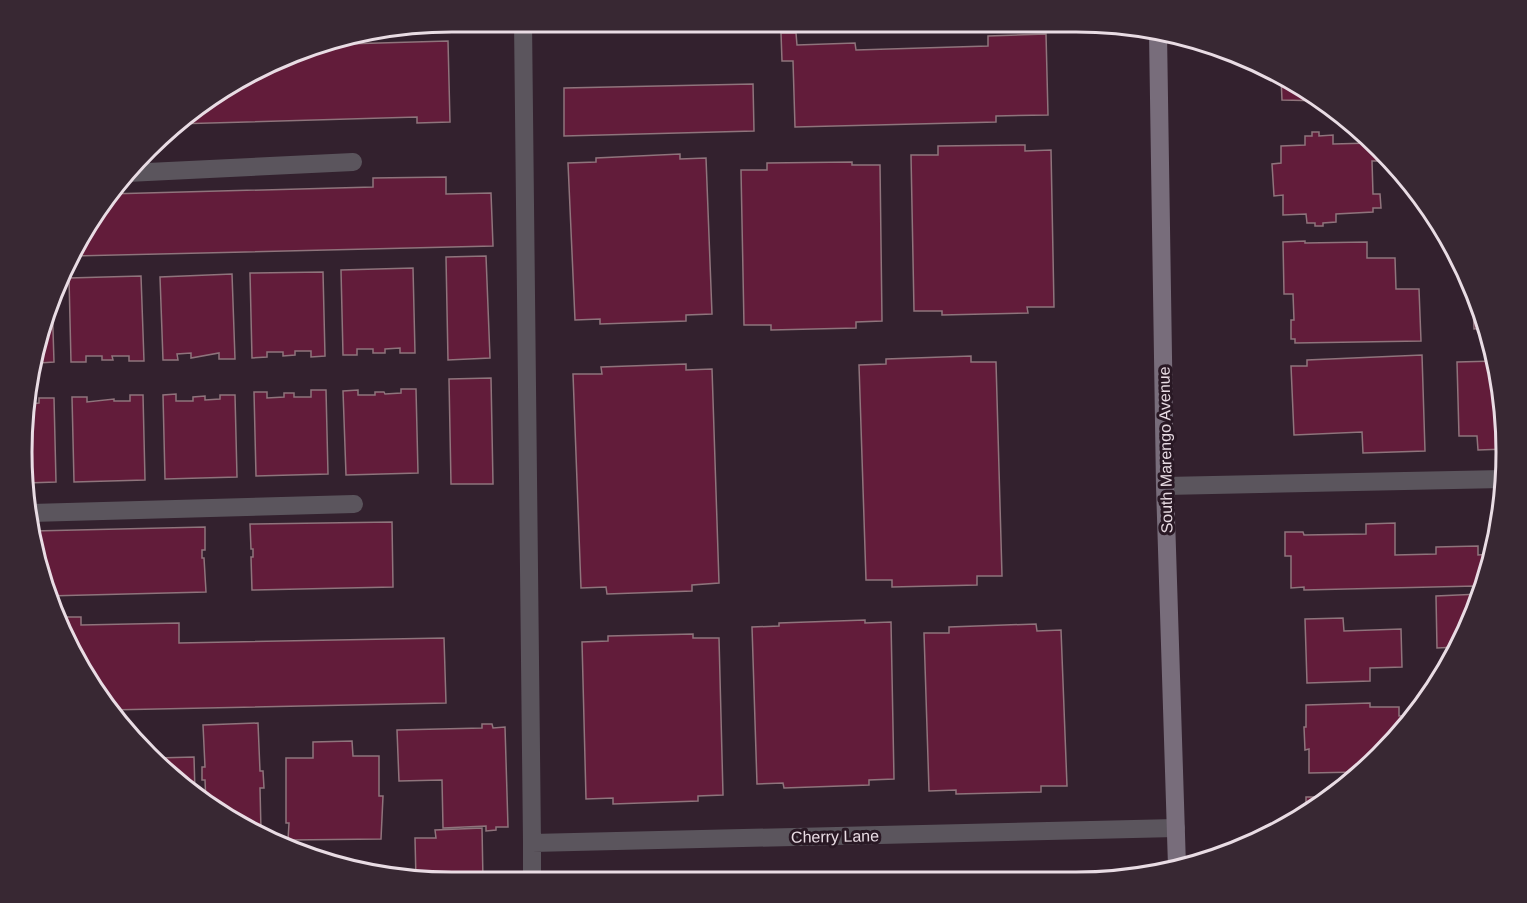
<svg xmlns="http://www.w3.org/2000/svg" width="1527" height="903" viewBox="0 0 1527 903" font-family="Arial,sans-serif">
  <style>
    .building { fill: #621c3a; stroke: #8f747c; stroke-width: 1.5 }
    .lines { fill: none; stroke-linecap: round; stroke-linejoin: round }
    .lane { stroke: #5b555d; stroke-width: 18 }
    .secondary { stroke: #786d7b; stroke-width: 18 }
    .labels { text-anchor: middle; stroke-width: 6; stroke-linejoin: round; paint-order: stroke }
    .street-label { font-size: 16px; fill: #e9dce4; stroke: #291824 }
    .rim { fill: none; stroke: #e9dce4; stroke-width: 3 }
  </style>
  <rect width="100%" height="100%" fill="#33212e"/>
  <path class="building" d="M 781,33 L 796,33 L 797,45 L 855,43 L 856,50 L 988,46 L 988,36 L 1046,34 L 1048,115 L 996,116 L 996,122 L 795,127 L 793,61 L 782,61 Z
    M 448,41 L 450,122 L 417,123 L 417,117 L 175,124 L 190,110 L 310,45 Z
    M 1281,77 L 1315,94 L 1324,101 L 1282,100 Z
    M 753,84 L 754,131 L 564,136 L 564,88 Z
    M 1312,132 L 1319,132 L 1319,136 L 1333,135 L 1333,144 L 1371,143 L 1371,148 L 1379,148 L 1379,161 L 1372,161 L 1373,194 L 1380,194 L 1381,208 L 1373,208 L 1373,212 L 1336,214 L 1336,222 L 1323,223 L 1323,226 L 1315,226 L 1315,223 L 1307,223 L 1306,214 L 1283,215 L 1283,195 L 1274,196 L 1272,164 L 1281,163 L 1281,146 L 1305,145 L 1305,136 L 1312,136 Z
    M 1025,145 L 1025,151 L 1051,150 L 1054,307 L 1027,307 L 1028,313 L 942,315 L 942,311 L 914,311 L 911,155 L 938,155 L 938,146 Z
    M 680,154 L 680,159 L 706,158 L 712,314 L 686,315 L 686,321 L 600,324 L 600,319 L 575,320 L 568,163 L 596,162 L 596,158 Z
    M 852,162 L 852,165 L 880,165 L 882,321 L 856,322 L 856,328 L 771,330 L 771,325 L 744,325 L 741,170 L 767,170 L 767,163 Z
    M 446,177 L 446,194 L 491,193 L 493,246 L 74,256 L 108,194 L 373,187 L 373,178 Z
    M 1305,241 L 1305,243 L 1367,242 L 1367,258 L 1395,258 L 1396,289 L 1419,289 L 1421,341 L 1295,343 L 1295,339 L 1291,339 L 1291,320 L 1294,320 L 1293,294 L 1284,294 L 1283,242 Z
    M 486,256 L 490,358 L 448,360 L 446,257 Z
    M 413,268 L 415,353 L 400,353 L 400,348 L 385,349 L 385,353 L 373,353 L 373,349 L 357,349 L 357,355 L 343,355 L 341,270 Z
    M 323,272 L 325,356 L 311,357 L 311,351 L 295,351 L 295,355 L 283,356 L 283,352 L 267,352 L 267,357 L 252,358 L 250,273 Z
    M 232,274 L 235,359 L 219,359 L 219,353 L 191,358 L 191,353 L 177,354 L 178,360 L 163,360 L 160,277 Z
    M 141,276 L 144,361 L 129,361 L 129,356 L 112,356 L 113,360 L 102,360 L 102,356 L 86,356 L 86,362 L 71,362 L 69,278 Z
    M 1472,284 L 1473,287 L 1486,328 L 1474,329 Z
    M 52,298 L 54,362 L 39,363 L 39,359 L 36,359 L 44,313 Z
    M 1422,355 L 1425,451 L 1363,453 L 1362,432 L 1294,435 L 1291,366 L 1307,366 L 1307,360 Z
    M 971,356 L 971,362 L 996,362 L 1002,576 L 977,576 L 977,585 L 892,587 L 892,580 L 866,580 L 859,365 L 886,364 L 886,359 Z
    M 1496,361 L 1506,449 L 1478,450 L 1477,436 L 1459,436 L 1457,362 Z
    M 686,364 L 686,370 L 712,369 L 719,583 L 692,585 L 692,591 L 607,594 L 606,587 L 581,588 L 573,374 L 602,374 L 601,367 Z
    M 491,378 L 493,484 L 451,484 L 449,379 Z
    M 401,389 L 416,389 L 418,473 L 346,475 L 343,391 L 358,390 L 358,395 L 375,395 L 375,392 L 384,392 L 385,394 L 401,393 Z
    M 311,390 L 326,390 L 328,474 L 256,476 L 254,392 L 267,392 L 267,398 L 284,397 L 284,393 L 294,393 L 294,397 L 311,397 Z
    M 176,394 L 176,401 L 193,401 L 193,397 L 205,396 L 205,400 L 220,399 L 220,395 L 235,395 L 237,477 L 165,479 L 163,395 Z
    M 130,395 L 143,395 L 145,480 L 74,482 L 72,397 L 87,397 L 87,402 L 114,399 L 114,401 L 130,401 Z
    M 39,398 L 54,398 L 56,482 L 26,483 L 21,452 L 29,404 L 39,403 Z
    M 392,522 L 393,587 L 252,590 L 251,557 L 253,557 L 253,549 L 251,549 L 250,524 Z
    M 1395,523 L 1395,555 L 1436,554 L 1436,547 L 1478,546 L 1478,555 L 1492,554 L 1481,591 L 1477,591 L 1476,586 L 1304,590 L 1304,587 L 1291,588 L 1291,556 L 1285,556 L 1285,532 L 1303,532 L 1304,535 L 1366,534 L 1366,524 Z
    M 205,527 L 205,550 L 202,550 L 202,558 L 204,558 L 206,592 L 47,596 L 44,590 L 34,531 Z
    M 1480,594 L 1473,617 L 1457,647 L 1437,648 L 1436,596 Z
    M 59,617 L 81,617 L 81,625 L 179,623 L 179,643 L 444,638 L 446,703 L 108,710 Z
    M 1343,618 L 1344,631 L 1401,629 L 1402,667 L 1370,668 L 1370,681 L 1307,683 L 1305,619 Z
    M 865,620 L 865,623 L 891,622 L 894,779 L 869,780 L 869,785 L 784,788 L 783,783 L 757,784 L 752,627 L 779,626 L 779,623 Z
    M 1036,624 L 1037,631 L 1061,630 L 1067,786 L 1041,786 L 1041,792 L 956,794 L 956,790 L 929,791 L 924,633 L 949,633 L 949,627 Z
    M 693,634 L 693,638 L 719,638 L 723,795 L 698,796 L 698,801 L 613,804 L 613,798 L 586,799 L 582,642 L 608,641 L 608,636 Z
    M 1370,703 L 1370,707 L 1399,707 L 1399,716 L 1413,715 L 1380,756 L 1359,772 L 1309,773 L 1309,749 L 1305,750 L 1304,727 L 1306,727 L 1306,705 Z
    M 258,723 L 260,771 L 263,771 L 264,788 L 260,788 L 261,831 L 257,831 L 212,809 L 206,803 L 205,780 L 202,780 L 202,767 L 205,767 L 203,725 Z
    M 482,724 L 492,724 L 493,728 L 505,727 L 508,827 L 496,827 L 496,830 L 486,831 L 486,826 L 443,828 L 442,780 L 399,781 L 397,730 L 482,728 Z
    M 352,741 L 353,756 L 379,756 L 379,796 L 383,796 L 381,839 L 288,840 L 289,823 L 286,823 L 286,758 L 313,758 L 313,742 Z
    M 194,757 L 195,793 L 157,758 Z
    M 1306,797 L 1327,797 L 1306,812 Z
    M 482,828 L 483,881 L 416,880 L 415,838 L 436,838 L 435,830 Z"/>
  <g class="lines">
    <path class="lane" d="M 523,21 L 532,843
      M 127,173 L 353,162
      M 1165,486 L 1503,479
      M 31,513 L 354,504
      M 532,881 L 532,843 L 1176,828"/>
    <path class="secondary" d="M 1158,33 L 1165,486 L 1177,866"/>
  </g>
  <g class="labels">
    <g class="street-label">
      <text transform="translate(1165 450) rotate(-91)" y="6">South Marengo Avenue</text>
      <text transform="translate(835 836) rotate(-1)" y="6">Cherry Lane</text>
    </g>
  </g>
  <path d="M0 0H1527V903H0ZM452 32H1076A420 420 0 0 1 1496 452V452A420 420 0 0 1 1076 872H452A420 420 0 0 1 32 452V452A420 420 0 0 1 452 32Z" fill="#382833" fill-rule="evenodd"/>
  <path class="rim" d="M452 32H1076A420 420 0 0 1 1496 452V452A420 420 0 0 1 1076 872H452A420 420 0 0 1 32 452V452A420 420 0 0 1 452 32Z"/>
</svg>
